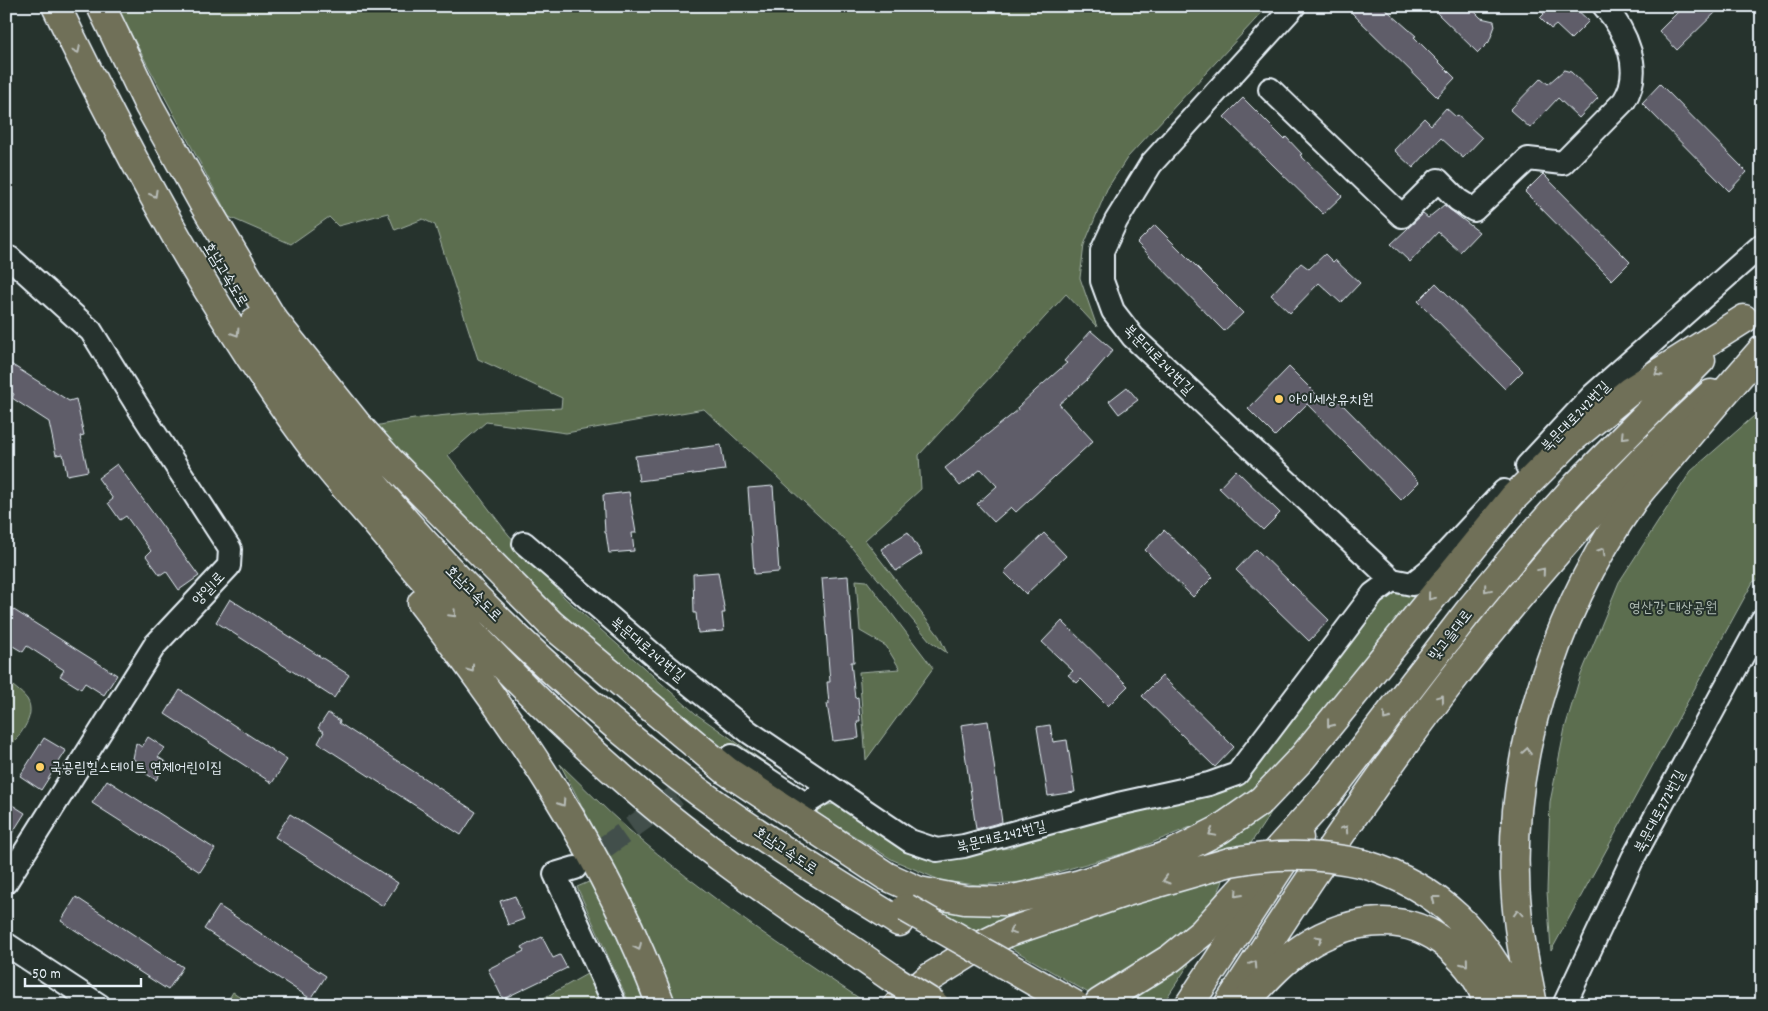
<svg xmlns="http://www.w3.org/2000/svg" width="1768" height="1011" viewBox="0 0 1768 1011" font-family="Dekko,'Poor Story',sans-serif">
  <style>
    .green { fill: #5b6e50; stroke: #a2b0a4 }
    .building { fill: #5e5d69; stroke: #e8f1f8 }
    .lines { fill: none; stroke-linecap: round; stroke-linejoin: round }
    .minor-tunnel { stroke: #43504b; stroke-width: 22; stroke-dasharray: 22 11; stroke-linecap: butt }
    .minor-casing { stroke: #e8f1f8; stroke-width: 26 }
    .major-casing { stroke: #e8f1f8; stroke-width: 31 }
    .highway-casing { stroke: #e8f1f8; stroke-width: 31 }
    .minor { stroke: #26332d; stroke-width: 22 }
    .major { stroke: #706f59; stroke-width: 28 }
    .highway { stroke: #706f59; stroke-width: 28 }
    .highway-bridge-casing { stroke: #e8f1f8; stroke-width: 31; stroke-linecap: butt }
    .highway-bridge { stroke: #706f59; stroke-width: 28 }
    .oneway { stroke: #b8bdb8 }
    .poi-dot { fill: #ffd166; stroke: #26332d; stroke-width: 2 }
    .labels { text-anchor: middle; stroke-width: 4; stroke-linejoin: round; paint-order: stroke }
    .street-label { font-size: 15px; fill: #e8f1f8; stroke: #26332d }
    .poi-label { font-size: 15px; fill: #e8f1f8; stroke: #26332d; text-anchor: start }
    .park-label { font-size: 15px; fill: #b0bdb5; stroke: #26332d }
  </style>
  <rect width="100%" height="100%" fill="#26332d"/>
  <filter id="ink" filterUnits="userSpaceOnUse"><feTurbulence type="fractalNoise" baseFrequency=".02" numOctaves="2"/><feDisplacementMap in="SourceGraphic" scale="10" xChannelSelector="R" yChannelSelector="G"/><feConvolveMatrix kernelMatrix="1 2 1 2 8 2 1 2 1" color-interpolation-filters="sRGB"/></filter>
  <g filter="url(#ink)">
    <path class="green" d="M 116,6 L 1268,6 L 1127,158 L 1107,189 L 1084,245 L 1080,278 L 1097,327 L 1066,294 L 919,455 L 921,489 L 865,540 L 939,636 L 947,653 L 930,641 L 846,541 L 704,409 L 566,433 L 486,422 L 448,455 L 508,534 L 565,598 L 696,714 L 806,791 L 800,796 L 721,754 L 555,617 L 370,427 C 433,413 496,411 561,408 L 562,398 L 478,359 L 435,225 L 423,219 L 395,230 L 388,213 L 338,226 L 329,217 L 291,244 L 229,217 Z
      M 1762,409 L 1762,578 L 1753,582 L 1551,951 L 1547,891 L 1550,802 L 1565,728 L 1580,677 L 1619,582 L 1691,471 Z
      M 856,580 L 867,581 L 933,668 L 866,760 L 859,672 L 900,669 L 886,646 L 860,631 Z
      M 1414,587 L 1423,592 L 1265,783 L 1227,812 L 1132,851 L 1022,882 L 977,885 L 942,881 L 893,860 L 809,808 L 834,804 L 905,851 L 943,856 L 1009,848 L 1120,810 L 1242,782 L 1385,592 L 1401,594 Z
      M 6,680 C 12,686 22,692 27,699 C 38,717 17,738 6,751 Z
      M 560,764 C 583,786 605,809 629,830 C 704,894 786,950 868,1004 L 674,1005 L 643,922 Z
      M 1274,808 L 1251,843 L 1181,860 L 1260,810 Z
      M 1224,876 C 1218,917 1127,971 1092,995 L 1009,947 L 1059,926 Z
      M 591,881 L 630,963 L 645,1005 L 630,1005 L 577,887 Z
      M 916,898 L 1029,906 L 978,934 Z
      M 1186,961 L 1189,964 L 1162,1005 L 1123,1005 Z
      M 587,974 L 604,1005 L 531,1005 Z
      M 233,992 L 253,1005 L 225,1005 Z"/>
    <path class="building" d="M 1345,6 L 1382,6 L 1416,36 L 1414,37 L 1455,78 L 1437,97 Z
      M 1444,6 L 1469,6 L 1481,18 L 1494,21 L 1495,26 L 1489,42 L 1478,53 L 1437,13 Z
      M 1536,6 L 1573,6 L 1589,21 L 1571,39 L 1556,25 L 1551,29 L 1540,18 L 1544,14 Z
      M 1684,6 L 1722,6 L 1677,50 L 1659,31 Z
      M 1564,70 L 1571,72 L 1598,98 L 1579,118 L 1558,98 L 1530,128 L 1510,110 L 1541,78 L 1548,84 Z
      M 1660,84 L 1747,172 L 1729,191 L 1642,103 Z
      M 1243,98 L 1284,139 L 1286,137 L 1302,154 L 1300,155 L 1342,196 L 1323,214 L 1224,117 Z
      M 1446,108 L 1456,117 L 1457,115 L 1482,138 L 1463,158 L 1441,138 L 1413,168 L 1394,150 L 1424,118 L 1431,125 Z
      M 1543,174 L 1630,262 L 1612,280 L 1525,192 Z
      M 1444,205 L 1479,232 L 1460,252 L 1438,232 L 1410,262 L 1391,244 L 1423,214 L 1428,218 Z
      M 1155,225 L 1243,313 L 1224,331 L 1137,243 Z
      M 1325,254 L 1333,262 L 1335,260 L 1360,283 L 1341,303 L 1319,283 L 1290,313 L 1271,295 L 1301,263 L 1309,269 Z
      M 1436,283 L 1523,371 L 1505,389 L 1418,301 Z
      M 1091,331 L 1113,350 L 1087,380 L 1059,404 L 1093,441 L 1016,512 L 1011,507 L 994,522 L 977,504 L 997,486 L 981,469 L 960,486 L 945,468 L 1018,410 L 1017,408 L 1036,390 L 1067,363 L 1064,361 Z
      M 6,361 L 69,401 L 76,399 L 84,435 L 80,436 L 88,471 L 67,475 L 63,454 L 56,455 L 49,422 L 12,398 L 14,394 L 6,389 Z
      M 1289,367 L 1324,402 L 1332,394 L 1419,482 L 1401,500 L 1307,404 L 1275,436 L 1248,409 Z
      M 1127,387 L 1138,400 L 1119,414 L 1109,401 Z
      M 721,445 L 725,470 L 639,481 L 635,456 Z
      M 117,464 L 199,576 L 179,590 L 166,571 L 160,575 L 146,556 L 151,551 L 126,516 L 120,520 L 108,503 L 113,499 L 98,478 Z
      M 1236,470 L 1280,513 L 1263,530 L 1219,488 Z
      M 773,486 L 779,572 L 754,574 L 748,488 Z
      M 629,492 L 636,533 L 632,533 L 634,551 L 609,553 L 606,533 L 605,533 L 603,495 Z
      M 1164,530 L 1213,577 L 1193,597 L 1145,550 Z
      M 908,532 L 922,554 L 896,571 L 881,549 Z
      M 1044,533 L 1066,556 L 1026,594 L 1004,572 Z
      M 1256,549 L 1329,620 L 1309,641 L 1236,570 Z
      M 718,572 L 725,613 L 722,613 L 724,631 L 698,633 L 696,613 L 694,613 L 693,574 Z
      M 848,576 L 854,662 L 851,662 L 855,698 L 858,697 L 860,721 L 857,721 L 859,738 L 833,741 L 827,704 L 829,704 L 827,682 L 830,682 L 822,578 Z
      M 230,599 L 349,675 L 334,698 L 216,622 Z
      M 6,605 L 117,675 L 104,695 L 85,683 L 81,689 L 60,676 L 64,670 L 27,646 L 23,652 L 6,642 Z
      M 1062,621 L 1128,686 L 1108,706 L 1081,679 L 1077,683 L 1068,675 L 1073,671 L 1042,642 Z
      M 1162,676 L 1234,747 L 1215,767 L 1142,696 Z
      M 180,690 L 287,760 L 272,783 L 165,714 Z
      M 328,713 L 340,721 L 339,723 L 476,812 L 461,835 L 318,743 L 324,732 L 318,728 Z
      M 988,721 L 1002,822 L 976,829 L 961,725 Z
      M 1050,725 L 1053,742 L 1067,740 L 1075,792 L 1048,796 L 1037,727 Z
      M 148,737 L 165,748 L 158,757 L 167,763 L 156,780 L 137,768 L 140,763 L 133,759 L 136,743 L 142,747 Z
      M 44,738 L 66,751 L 41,790 L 20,776 Z
      M 107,780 L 215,849 L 200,872 L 92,803 Z
      M 6,801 L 25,813 L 6,843 Z
      M 290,814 L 398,883 L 383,906 L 275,837 Z
      M 515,896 L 524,919 L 508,925 L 500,901 Z
      M 76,897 L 183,967 L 168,990 L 61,921 Z
      M 219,906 L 326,976 L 311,999 L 204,929 Z
      M 542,937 L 553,958 L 560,955 L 567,968 L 503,999 L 488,969 L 524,951 L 522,947 Z"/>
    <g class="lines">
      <path class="minor-tunnel" d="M 578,866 L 732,756"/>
      <g class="minor-casing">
        <path id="minor" d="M 1294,6 L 1151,164 L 1116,221 L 1102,251 L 1102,281 L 1113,311 L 1133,337 L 1392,580 L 1412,584 L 1431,569 L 1504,491
          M 1270,89 L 1402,216 L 1438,180 L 1458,200 L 1474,210 L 1528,159 L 1563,163 L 1624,101 C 1644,70 1626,31 1604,6
          M 6,257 L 10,258 L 91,331 L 145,418 L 230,549 L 229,566 L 155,645 L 6,882
          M 1527,466 L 1593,395 L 1762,245
          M 524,543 L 656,657 L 749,732 L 910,841 L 937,850 L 964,846 L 1118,804 L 1209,784 L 1237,774 L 1373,594 L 1392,580
          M 732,756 L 805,804 L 829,789
          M 575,868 L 555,874 L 615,1005
          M 6,944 L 99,1005
          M 1564,1005 L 1633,858 L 1762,620"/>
      </g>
      <g class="major-casing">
        <path id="major" d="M 1189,1005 L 1299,838
          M 1228,1005 C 1367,787 1519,569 1711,394"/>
      </g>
      <g class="highway-casing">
        <path id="highway" d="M 56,6 C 132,163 216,319 321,458 C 338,480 358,502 376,523 C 454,618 538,706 631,786 C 714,858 806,918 895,980
          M 101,6 L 149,106 L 202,201 L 272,318 L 356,423 L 390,461 L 551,624 L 727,771 L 886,876 L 919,891 L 965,900 L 1004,901 L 1077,885 L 1172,854 L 1219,830 L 1262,800 L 1303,757 L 1513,498 L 1573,438 L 1630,391 L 1744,319
          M 255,321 C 366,497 516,650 679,777 C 748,830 825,876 899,922
          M 422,603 C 517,726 607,858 661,1005
          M 1364,864 C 1441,888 1483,933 1517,1005
          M 1099,1003 L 1171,958 L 1203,932 L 1329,793 L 1469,611 L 1521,548 L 1576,486 L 1701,360
          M 898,1005 L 929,978 L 982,945 L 1009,932 L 1126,892 L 1230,862
          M 1243,1005 C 1259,987 1275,968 1294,954 C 1339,920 1403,907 1448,946 C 1466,962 1483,981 1487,1005
          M 1533,1005 C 1528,977 1521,948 1518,919 C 1501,776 1551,616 1634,499 C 1645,484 1659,470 1671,456 C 1701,420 1731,385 1762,350"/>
      </g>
      <use href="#minor" class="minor"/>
      <use href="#major" class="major"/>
      <use href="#highway" class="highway"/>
      <g class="highway-bridge-casing">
        <path id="highway-bridge" d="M 1230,862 C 1276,853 1318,853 1364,864
          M 906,908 L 1075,1005
          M 895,980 L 935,1005"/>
      </g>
      <use href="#highway-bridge" class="highway-bridge"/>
    </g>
    <defs><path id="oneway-chevron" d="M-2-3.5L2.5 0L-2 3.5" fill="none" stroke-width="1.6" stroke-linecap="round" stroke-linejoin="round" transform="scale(1.25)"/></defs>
    <g class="oneway">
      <use href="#oneway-chevron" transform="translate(77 50) rotate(64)"/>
      <use href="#oneway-chevron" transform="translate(154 194) rotate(61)"/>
      <use href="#oneway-chevron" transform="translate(236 333) rotate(58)"/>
      <use href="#oneway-chevron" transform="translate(1658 373) rotate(148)"/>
      <use href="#oneway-chevron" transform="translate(1624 436) rotate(134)"/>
      <use href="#oneway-chevron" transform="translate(1602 551) rotate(-58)"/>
      <use href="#oneway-chevron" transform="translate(1542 571) rotate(-50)"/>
      <use href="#oneway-chevron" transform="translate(1487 589) rotate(130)"/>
      <use href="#oneway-chevron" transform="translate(1431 597) rotate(129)"/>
      <use href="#oneway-chevron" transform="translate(453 614) rotate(47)"/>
      <use href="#oneway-chevron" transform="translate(471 669) rotate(54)"/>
      <use href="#oneway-chevron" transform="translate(1441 698) rotate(-53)"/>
      <use href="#oneway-chevron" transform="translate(1386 717) rotate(128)"/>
      <use href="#oneway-chevron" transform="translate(1330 724) rotate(128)"/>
      <use href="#oneway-chevron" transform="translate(1527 751) rotate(-80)"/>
      <use href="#oneway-chevron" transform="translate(562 803) rotate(57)"/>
      <use href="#oneway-chevron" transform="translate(1345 829) rotate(-55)"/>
      <use href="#oneway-chevron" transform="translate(1212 833) rotate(152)"/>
      <use href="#oneway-chevron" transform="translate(1166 880) rotate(164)"/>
      <use href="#oneway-chevron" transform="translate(1238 894) rotate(132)"/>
      <use href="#oneway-chevron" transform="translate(1435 899) rotate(-142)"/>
      <use href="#oneway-chevron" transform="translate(1518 913) rotate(-93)"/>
      <use href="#oneway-chevron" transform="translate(1012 931) rotate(158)"/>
      <use href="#oneway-chevron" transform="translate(1319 939) rotate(-31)"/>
      <use href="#oneway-chevron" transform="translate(638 947) rotate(65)"/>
      <use href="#oneway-chevron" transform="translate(1465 963) rotate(51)"/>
      <use href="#oneway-chevron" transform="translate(1254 964) rotate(-57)"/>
    </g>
  </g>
  <g class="poi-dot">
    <circle cx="1279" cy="399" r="5"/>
    <circle cx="40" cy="767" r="5"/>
  </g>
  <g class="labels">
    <g class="street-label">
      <text transform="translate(226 274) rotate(59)" y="5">호남고속도로</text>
      <text transform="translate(1159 359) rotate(45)" y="5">북문대로242번길</text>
      <text transform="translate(1575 416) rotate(-46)" y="5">북문대로242번길</text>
      <text transform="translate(208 588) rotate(-47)" y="5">양일1로</text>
      <text transform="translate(474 593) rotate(45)" y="5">호남고속도로</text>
      <text transform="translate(1450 635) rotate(-52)" y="5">빛고을대로</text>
      <text transform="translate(648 649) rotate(40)" y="5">북문대로242번길</text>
      <text transform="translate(1659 811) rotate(-62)" y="5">북문대로272번길</text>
      <text transform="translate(1001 836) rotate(-14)" y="5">북문대로242번길</text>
      <text transform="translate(786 850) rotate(34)" y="5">호남고속도로</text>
    </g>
    <g class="poi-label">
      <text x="1289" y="404">아이세상유치원</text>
      <text x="50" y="772">국공립힐스테이트 연제어린이집</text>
    </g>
    <g class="park-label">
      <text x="1673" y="612">영산강 대상공원</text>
    </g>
  </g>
  <rect width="1768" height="1011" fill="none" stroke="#26332d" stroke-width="25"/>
  <rect x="12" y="12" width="1743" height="986" fill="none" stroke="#e8f1f8" stroke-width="2" filter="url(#ink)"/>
  <path d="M25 978v8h116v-8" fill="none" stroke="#e8f1f8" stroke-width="2.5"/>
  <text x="32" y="978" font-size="15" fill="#e8f1f8" stroke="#26332d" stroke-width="4" paint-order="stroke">50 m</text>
</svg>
